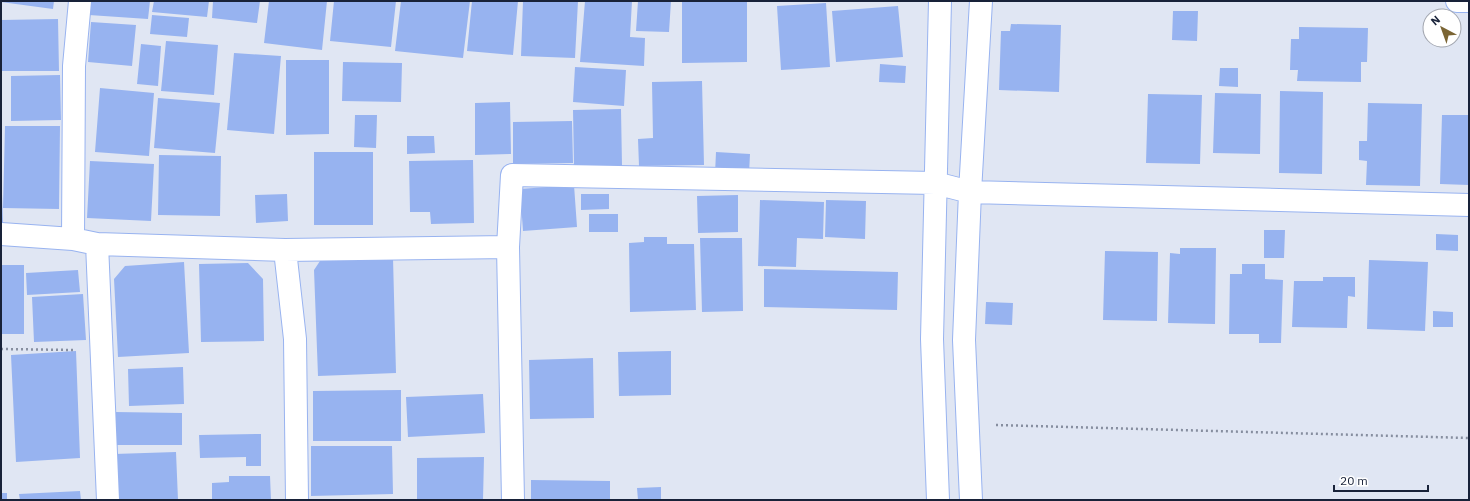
<svg xmlns="http://www.w3.org/2000/svg" width="1470" height="501" viewBox="0 0 1470 501" font-family="'IBM Plex Sans',sans-serif">
  <style>
    .building { fill: #97b3f0 }
    .lines { fill: none; stroke-linecap: round; stroke-linejoin: round }
    .minor-casing { stroke: #98b3f0; stroke-width: 24 }
    .path { stroke: #868e9f; stroke-width: 2.5; stroke-dasharray: 2 3; stroke-linecap: butt }
    .minor { stroke: #fff; stroke-width: 22 }
  </style>
  <rect width="100%" height="100%" fill="#e0e6f3"/>
  <path class="building" d="M 1,1 L 54,1 L 53,9 L 1,2 Z
    M 90,1 L 150,1 L 148,19 L 89,15 Z
    M 154,1 L 209,1 L 207,17 L 152,12 Z
    M 213,1 L 260,1 L 257,23 L 212,18 Z
    M 269,1 L 327,1 L 322,50 L 264,43 Z
    M 334,1 L 396,1 L 391,47 L 330,41 Z
    M 401,1 L 470,1 L 463,58 L 395,51 Z
    M 472,1 L 518,1 L 513,55 L 467,51 Z
    M 523,1 L 578,1 L 575,58 L 521,56 Z
    M 585,1 L 632,1 L 630,37 L 645,38 L 644,66 L 580,62 Z
    M 638,1 L 671,1 L 669,32 L 636,31 Z
    M 682,1 L 747,1 L 747,62 L 682,63 Z
    M 826,3 L 830,67 L 781,70 L 777,6 Z
    M 898,6 L 903,57 L 836,62 L 832,11 Z
    M 1173,11 L 1198,11 L 1197,41 L 1172,40 Z
    M 152,15 L 189,18 L 187,37 L 150,34 Z
    M 58,19 L 59,71 L 1,71 L 1,20 Z
    M 91,22 L 136,25 L 132,66 L 88,62 Z
    M 1011,24 L 1061,25 L 1059,92 L 999,90 L 1001,31 L 1010,31 Z
    M 1299,27 L 1368,28 L 1367,62 L 1361,62 L 1361,82 L 1297,81 L 1298,70 L 1290,70 L 1291,39 L 1299,39 Z
    M 166,41 L 218,45 L 214,95 L 161,91 Z
    M 141,44 L 161,46 L 158,86 L 137,84 Z
    M 234,53 L 281,56 L 274,134 L 227,130 Z
    M 286,60 L 329,60 L 329,134 L 286,135 Z
    M 343,62 L 402,63 L 401,102 L 342,101 Z
    M 880,64 L 906,66 L 905,83 L 879,82 Z
    M 575,67 L 626,70 L 624,106 L 573,102 Z
    M 1220,68 L 1238,68 L 1238,87 L 1219,86 Z
    M 60,75 L 61,120 L 11,121 L 11,76 Z
    M 702,81 L 704,165 L 639,166 L 638,139 L 653,138 L 652,82 Z
    M 100,88 L 154,93 L 149,156 L 95,152 Z
    M 1280,91 L 1323,92 L 1322,174 L 1279,173 Z
    M 1215,93 L 1261,94 L 1260,154 L 1213,153 Z
    M 1148,94 L 1202,95 L 1200,164 L 1146,163 Z
    M 158,98 L 220,103 L 215,153 L 154,148 Z
    M 510,102 L 511,154 L 475,155 L 475,103 Z
    M 1368,103 L 1422,104 L 1420,186 L 1366,185 L 1367,161 L 1359,160 L 1359,141 L 1367,141 Z
    M 621,109 L 622,166 L 574,167 L 573,110 Z
    M 355,115 L 377,115 L 376,148 L 354,147 Z
    M 1442,115 L 1469,115 L 1469,185 L 1440,184 Z
    M 572,121 L 573,163 L 513,164 L 513,122 Z
    M 5,126 L 60,126 L 59,209 L 3,208 Z
    M 407,136 L 434,136 L 435,153 L 407,154 Z
    M 314,152 L 373,152 L 373,225 L 314,225 Z
    M 716,152 L 750,154 L 749,174 L 715,174 Z
    M 159,155 L 221,156 L 220,216 L 158,215 Z
    M 473,160 L 474,223 L 431,224 L 430,212 L 410,212 L 409,161 Z
    M 90,161 L 154,164 L 151,221 L 87,218 Z
    M 574,185 L 577,227 L 523,231 L 520,189 Z
    M 1,194 L 2,194 L 3,223 L 1,223 Z
    M 287,194 L 288,221 L 256,223 L 255,195 Z
    M 581,194 L 609,194 L 609,209 L 581,210 Z
    M 738,195 L 738,232 L 698,233 L 697,196 Z
    M 760,200 L 824,202 L 823,239 L 797,238 L 796,267 L 758,266 Z
    M 826,200 L 866,201 L 865,239 L 825,237 Z
    M 589,214 L 618,214 L 618,232 L 589,232 Z
    M 1264,230 L 1285,230 L 1284,258 L 1264,258 Z
    M 1436,234 L 1458,235 L 1458,251 L 1436,250 Z
    M 644,237 L 667,237 L 667,244 L 694,244 L 696,310 L 630,312 L 629,243 L 644,242 Z
    M 700,238 L 742,238 L 743,311 L 702,312 Z
    M 1180,248 L 1216,248 L 1215,324 L 1168,323 L 1170,253 L 1180,254 Z
    M 1105,251 L 1158,252 L 1157,321 L 1103,320 Z
    M 393,258 L 396,373 L 318,376 L 314,270 L 320,261 Z
    M 1369,260 L 1428,262 L 1425,331 L 1367,329 Z
    M 184,262 L 189,353 L 118,357 L 114,279 L 125,266 Z
    M 248,263 L 263,279 L 264,341 L 201,342 L 199,264 Z
    M 1242,264 L 1265,264 L 1265,279 L 1283,280 L 1281,343 L 1259,343 L 1259,334 L 1229,334 L 1230,274 L 1242,274 Z
    M 1,265 L 24,265 L 24,334 L 1,334 Z
    M 764,269 L 898,272 L 897,310 L 764,307 Z
    M 78,270 L 80,292 L 27,295 L 26,273 Z
    M 1323,277 L 1355,277 L 1355,297 L 1348,296 L 1347,328 L 1292,327 L 1294,281 L 1323,281 Z
    M 83,294 L 86,340 L 34,342 L 32,297 Z
    M 986,302 L 1013,303 L 1012,325 L 985,324 Z
    M 1433,311 L 1453,312 L 1453,327 L 1433,327 Z
    M 76,351 L 80,458 L 16,462 L 11,355 Z
    M 671,351 L 671,395 L 619,396 L 618,352 Z
    M 593,358 L 594,418 L 530,419 L 529,360 Z
    M 183,367 L 184,404 L 129,406 L 128,369 Z
    M 401,390 L 401,441 L 313,441 L 313,391 Z
    M 483,394 L 485,433 L 408,437 L 406,397 Z
    M 115,412 L 182,413 L 182,445 L 115,445 Z
    M 261,434 L 261,466 L 246,466 L 246,457 L 200,458 L 199,435 Z
    M 311,446 L 392,446 L 393,494 L 311,496 Z
    M 176,452 L 178,500 L 116,500 L 114,454 Z
    M 484,457 L 483,500 L 417,500 L 417,458 Z
    M 229,476 L 270,476 L 271,500 L 212,500 L 212,483 L 229,482 Z
    M 531,480 L 610,481 L 610,500 L 531,500 Z
    M 661,487 L 661,500 L 638,500 L 637,488 Z
    M 80,491 L 81,500 L 20,500 L 19,494 Z
    M 1,493 L 7,493 L 7,500 L 1,500 Z"/>
  <g class="lines">
    <g class="minor-casing">
      <path id="minor" d="M 1457,1 L 1469,1
        M 1,234 L 73,239 L 97,244 L 285,250 L 508,247
        M 73,239 L 74,66 L 80,1
        M 97,244 L 108,500
        M 285,250 L 295,339 L 297,500
        M 513,500 L 508,247 L 512,175 L 935,183 L 970,192 L 1469,205
        M 938,500 L 932,339 L 940,1
        M 971,500 L 964,340 L 970,192 L 981,1"/>
    </g>
    <path class="path" d="M 1,349 L 74,350
      M 996,425 L 1469,438"/>
    <use href="#minor" class="minor"/>
  </g>
  <rect width="1470" height="501" fill="none" stroke="#182239" stroke-width="4"/>
  <g transform="translate(1442 28) rotate(319)"><circle r="19" fill="#ffffff" stroke="#a3a7b0"/>
  <path d="M0-3L7 15L0 10L-7 15Z" fill="#7b6534"/>
  <text y="-6" font-size="11" font-weight="bold" text-anchor="middle" fill="#182239">N</text>
  </g>
  <path d="M1334 485v6h94v-6" fill="none" stroke="#182239" stroke-width="2"/>
  <text x="1340" y="485" font-size="12" fill="#182239" stroke="#ffffff" stroke-width="3" paint-order="stroke">20 m</text>
</svg>
